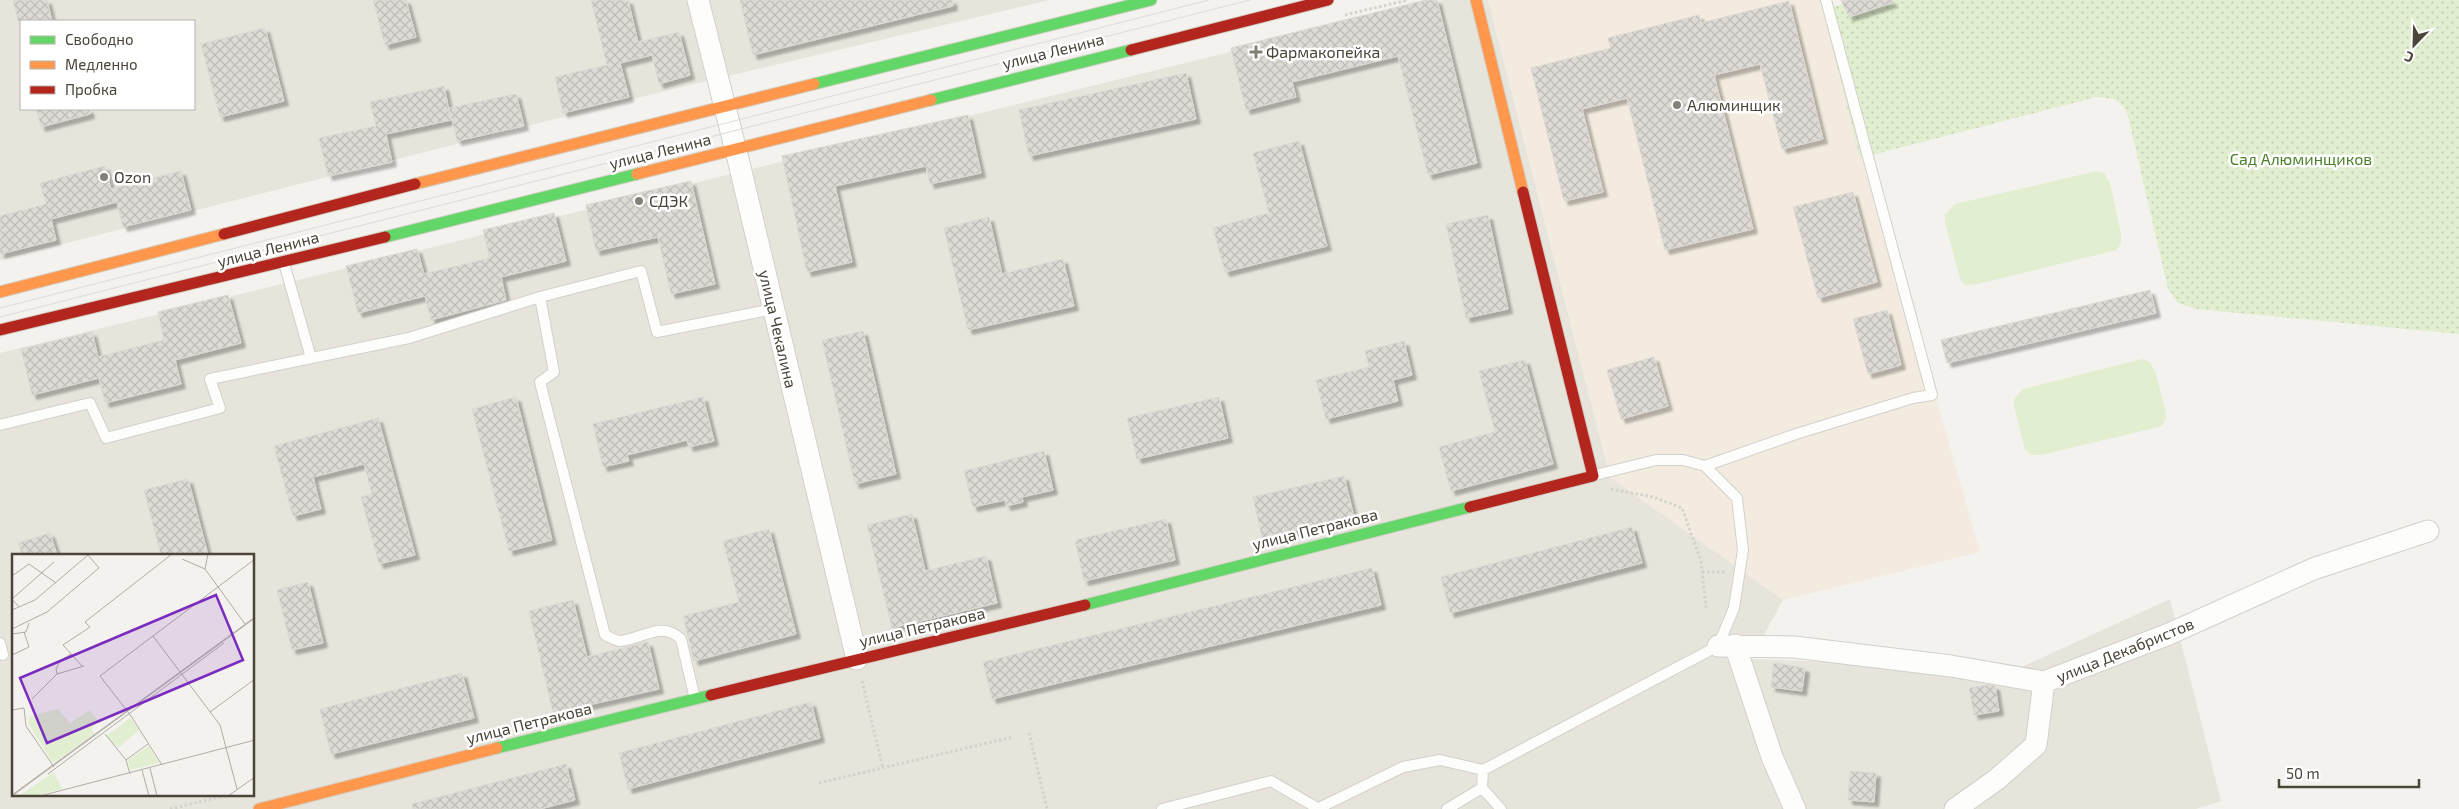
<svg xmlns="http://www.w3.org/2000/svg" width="2459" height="809" viewBox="0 0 2459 809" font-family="'Exo 2',sans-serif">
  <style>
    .residential { fill: #e7e4dc; fill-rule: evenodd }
    .commercial { fill: #f3ebdf }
    .grass { fill: #e1eecf }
    .park { fill: url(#park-dots) }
    .building { fill: url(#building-cross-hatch); stroke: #dcd9d4; filter: url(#shadow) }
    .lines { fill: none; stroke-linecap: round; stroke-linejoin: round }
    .lane-casing { stroke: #d2d0cb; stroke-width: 12 }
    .street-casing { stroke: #d2d0cb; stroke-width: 23 }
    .fast-casing { stroke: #d3cfc5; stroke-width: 13 }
    .slow-casing { stroke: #d3cfc5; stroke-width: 13 }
    .jam-casing { stroke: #d3cfc5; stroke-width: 13 }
    .path { stroke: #d3d2cc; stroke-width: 3; stroke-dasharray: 2.5 2.5; stroke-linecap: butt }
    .lane { stroke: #fdfdfc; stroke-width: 10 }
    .street { stroke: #fdfdfc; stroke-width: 21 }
    .fast { stroke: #63d668; stroke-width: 11 }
    .slow { stroke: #ff974d; stroke-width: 11 }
    .jam { stroke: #b3261e; stroke-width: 11 }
    .tram { stroke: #dbdbda; stroke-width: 1 }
    .poi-dot { fill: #868178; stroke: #fff; stroke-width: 2 }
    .labels { text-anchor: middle; stroke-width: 5; stroke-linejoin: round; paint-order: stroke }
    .street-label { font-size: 16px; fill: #4b4439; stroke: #fff }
    .poi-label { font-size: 16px; fill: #4b4439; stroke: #fff; text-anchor: start }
    .park-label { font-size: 16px; fill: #4a7f2a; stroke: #fff }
    .inset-road { fill: none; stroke: #b0aca6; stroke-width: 1 }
    .view { fill: #7b2cbf; fill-opacity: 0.15; stroke: #7b2cbf; stroke-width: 2.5 }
    .inset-edge { fill: none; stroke: #4b4439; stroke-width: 2.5 }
  </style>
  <defs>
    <pattern id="park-dots" width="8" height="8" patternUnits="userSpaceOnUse" patternTransform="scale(1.25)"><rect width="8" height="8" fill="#e1eecf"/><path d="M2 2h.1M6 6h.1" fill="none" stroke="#c3cdb2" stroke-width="1.8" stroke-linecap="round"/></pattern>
    <pattern id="building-cross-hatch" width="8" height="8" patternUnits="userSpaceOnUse" patternTransform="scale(1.25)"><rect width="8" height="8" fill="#dedbd6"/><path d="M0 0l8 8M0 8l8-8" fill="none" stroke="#c0bdb8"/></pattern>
    <filter id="shadow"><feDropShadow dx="4.5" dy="4.5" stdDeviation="1" flood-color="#0004"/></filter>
  </defs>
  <rect width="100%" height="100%" fill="#f4f2ee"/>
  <path class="residential" d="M 0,0 L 1050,0 L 673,89 L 0,260 ZM 21,21 L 194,21 L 194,109 L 21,109 Z
    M 1443,0 L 1488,0 L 1610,477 L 1783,600 L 1751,659 L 2017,669 L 2170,599 L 2221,801 L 2196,809 L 0,809 L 0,353 ZM 14,555 L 254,555 L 254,795 L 14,795 Z"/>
  <path class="commercial" d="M 1488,0 L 1823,0 L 1980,552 L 1783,600 L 1610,477 Z"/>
  <path class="grass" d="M 2097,171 L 2105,174 L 2110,183 L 2121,234 L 2121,243 L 2117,250 L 1977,284 L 1965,285 L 1960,279 L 1945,222 L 1945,214 L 1955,204 Z
    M 2142,359 L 2150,362 L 2155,371 L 2165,409 L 2166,418 L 2162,426 L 2042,455 L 2031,455 L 2025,450 L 2014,406 L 2014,399 L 2023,389 Z"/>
  <path class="park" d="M 1856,0 L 2459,0 L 2459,334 L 2195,309 L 2178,303 L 2168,289 L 2128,116 C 2122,100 2114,98 2097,97 L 1860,158 L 1823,10 Z"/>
  <path class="building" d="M 13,0 L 47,0 L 52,21 L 18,21 Z
    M 373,0 L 406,0 L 416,37 L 385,45 Z
    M 591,0 L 628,0 L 638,42 L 679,32 L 690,75 L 659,84 L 652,55 L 620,63 L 629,97 L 563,113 L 555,77 L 607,65 Z
    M 740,0 L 952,0 L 953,6 L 753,55 Z
    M 1426,0 L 1437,0 L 1477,163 L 1428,175 L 1398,56 L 1292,82 L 1296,97 L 1246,110 L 1231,48 Z
    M 1841,0 L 1892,0 L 1892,3 L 1849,17 Z
    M 1789,1 L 1823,139 L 1782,149 L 1760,64 L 1714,75 L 1753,229 L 1665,250 L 1627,98 L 1582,109 L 1603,192 L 1564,201 L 1531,68 L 1611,48 L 1608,38 L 1699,15 L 1701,23 Z
    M 265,28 L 284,101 L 220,117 L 201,44 Z
    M 1186,73 L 1196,119 L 1029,156 L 1019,110 Z
    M 444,86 L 451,120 L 386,134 L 392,162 L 328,176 L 319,138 L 376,126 L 370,102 Z
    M 516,94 L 524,126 L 457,141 L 449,108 Z
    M 36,109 L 89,109 L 90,114 L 41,127 Z
    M 968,115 L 981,173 L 930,184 L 926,166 L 835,186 L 852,262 L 807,272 L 782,156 Z
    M 1299,141 L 1327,246 L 1225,272 L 1213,228 L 1269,213 L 1253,153 Z
    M 105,166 L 111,189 L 181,171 L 191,210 L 123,227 L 117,202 L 51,219 L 56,240 L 0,254 L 0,216 L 46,204 L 40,183 Z
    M 691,181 L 715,284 L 671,294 L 658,237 L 596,251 L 586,205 Z
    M 1853,192 L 1877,282 L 1818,298 L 1793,207 Z
    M 554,213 L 566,261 L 501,277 L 506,300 L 431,320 L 425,296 L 358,313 L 346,266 L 417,249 L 424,274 L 490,258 L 483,230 Z
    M 1488,215 L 1508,309 L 1466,318 L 1446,224 Z
    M 989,217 L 1002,274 L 1063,259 L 1074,306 L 968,330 L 944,228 Z
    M 2150,290 L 2156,313 L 1947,363 L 1941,340 Z
    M 228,295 L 241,343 L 175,360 L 181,384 L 105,403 L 99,378 L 32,395 L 21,349 L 92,332 L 98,357 L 164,340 L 158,312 Z
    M 1887,310 L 1901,365 L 1868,374 L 1853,319 Z
    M 863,331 L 896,474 L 855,484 L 822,340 Z
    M 1404,341 L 1412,375 L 1393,380 L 1398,401 L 1326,419 L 1316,380 L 1369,367 L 1365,351 Z
    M 1654,357 L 1668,406 L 1621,419 L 1607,370 Z
    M 1525,360 L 1553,464 L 1451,491 L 1439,447 L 1495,432 L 1479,371 Z
    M 516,397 L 552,540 L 509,551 L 472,409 Z
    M 703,397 L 714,441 L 689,447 L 687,440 L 627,455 L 629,461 L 603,467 L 593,424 Z
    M 1219,397 L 1228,438 L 1137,459 L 1127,418 Z
    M 378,418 L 415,555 L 379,564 L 361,497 L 372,494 L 364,464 L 313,477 L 321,509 L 293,516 L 274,446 Z
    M 1044,451 L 1053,490 L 1022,497 L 1023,502 L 1006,506 L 1005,500 L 973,507 L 964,471 Z
    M 1344,476 L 1354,517 L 1262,538 L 1253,497 Z
    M 188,479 L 208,555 L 161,555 L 144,490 Z
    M 912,514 L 925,571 L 986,556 L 997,603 L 892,628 L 867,525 Z
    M 1166,519 L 1175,560 L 1084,581 L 1075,540 Z
    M 1632,527 L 1642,563 L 1450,613 L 1441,577 Z
    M 769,529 L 796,634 L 694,661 L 683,616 L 739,602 L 723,541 Z
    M 50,533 L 57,555 L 22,555 L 18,543 Z
    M 1372,568 L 1381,605 L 992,699 L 983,662 Z
    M 308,582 L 323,643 L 292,650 L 277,590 Z
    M 573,600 L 587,657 L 648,642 L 659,689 L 553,713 L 529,611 Z
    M 1774,663 L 1805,668 L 1802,691 L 1771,687 Z
    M 462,673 L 474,718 L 331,754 L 320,709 Z
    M 1988,685 L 1995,686 L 1999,711 L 1974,715 L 1969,688 Z
    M 811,702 L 820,738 L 628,789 L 619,753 Z
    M 566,764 L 575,800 L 540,809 L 413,809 L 412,804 Z
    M 1850,771 L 1876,773 L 1874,802 L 1848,800 Z"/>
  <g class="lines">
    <g class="lane-casing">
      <path id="lane" d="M 284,263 L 311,358
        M 540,297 L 554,372 L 540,382 L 605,635 C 610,637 615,641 620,641 C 643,639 661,620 681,639 L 695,699
        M 0,425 L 90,403 L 106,438 L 220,408 L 210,379 L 409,338 L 540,297 L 641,271 L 657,332 L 773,309
        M 1705,466 L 1796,434 L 1913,398 L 1932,395 L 1826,0
        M 0,643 L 3,655
        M 1482,788 L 1501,809
        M 1319,808 L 1403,767 L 1440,760 L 1483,770 L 1718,646 L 1734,608 L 1743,550 L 1737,498 L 1705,466 L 1683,460 L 1656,460 L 1595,475
        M 1162,809 L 1271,781 L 1319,809
        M 1447,809 L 1482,788 L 1483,770"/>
    </g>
    <g class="street-casing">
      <path id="street" d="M 698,0 L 739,163 L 857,659
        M 1735,645 L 1772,757 L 1795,809
        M 1718,646 L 1794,647 L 1951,666 L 2044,682 L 2169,634 L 2313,569 L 2428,531
        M 1955,809 L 1996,780 L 2036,745 L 2044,682"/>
    </g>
    <g class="fast-casing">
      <path id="fast" d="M 814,84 L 1151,0
        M 931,100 L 1131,50
        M 385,237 L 637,174
        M 1085,605 L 1470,507
        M 497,748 L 711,695"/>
    </g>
    <g class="slow-casing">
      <path id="slow" d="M 1476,0 L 1523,192
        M 637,174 L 931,100
        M 415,184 L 814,84
        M 0,292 L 224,234
        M 259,809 L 497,748"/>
    </g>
    <g class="jam-casing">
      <path id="jam" d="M 1131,50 L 1328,0
        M 224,234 L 415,184
        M 0,330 L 385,237
        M 1470,507 L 1593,476 L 1523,192
        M 711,695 L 1085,605"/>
    </g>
    <path class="path" d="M 1345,15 L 1408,0
      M 1611,489 L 1653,497 L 1682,508 L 1701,561 L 1706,608
      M 1702,572 L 1726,572
      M 862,681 L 883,768
      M 1029,733 L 1047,809
      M 819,783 L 1013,737
      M 170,809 L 228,795"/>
    <use href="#lane" class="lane"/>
    <use href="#street" class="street"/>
    <use href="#fast" class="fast"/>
    <use href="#slow" class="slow"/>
    <use href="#jam" class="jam"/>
    <path class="tram" d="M 0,308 L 1209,0
      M 0,317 L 1250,0"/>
  </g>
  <g class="poi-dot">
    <path d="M1253.5 44.5h5v5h5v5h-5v5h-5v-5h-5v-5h5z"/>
    <circle cx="1677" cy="105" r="5"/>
    <circle cx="104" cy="177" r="5"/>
    <circle cx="639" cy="201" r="5"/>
  </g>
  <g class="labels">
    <g class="street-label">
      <text transform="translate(1053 51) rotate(-14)" y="6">улица Ленина</text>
      <text transform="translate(660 151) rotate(-14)" y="6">улица Ленина</text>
      <text transform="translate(268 249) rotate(-14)" y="6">улица Ленина</text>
      <text transform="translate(778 329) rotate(77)" y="6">улица Чекалина</text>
      <text transform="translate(1315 529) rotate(-14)" y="6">улица Петракова</text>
      <text transform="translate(922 627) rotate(-13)" y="6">улица Петракова</text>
      <text transform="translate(2125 650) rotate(-22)" y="6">улица Декабристов</text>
      <text transform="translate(529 723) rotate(-14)" y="6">улица Петракова</text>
    </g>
    <g class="poi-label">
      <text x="1266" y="58">Фармакопейка</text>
      <text x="1687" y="111">Алюминщик</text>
      <text x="114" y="183">Ozon</text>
      <text x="649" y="207">СДЭК</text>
    </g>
    <g class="park-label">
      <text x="2301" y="165">Сад Алюминщиков</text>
    </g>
  </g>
  <g transform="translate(12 554)">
    <rect width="242" height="242" fill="#f4f2ee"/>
    <path d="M 137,192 L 147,209 L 118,216 L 116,206 Z" fill="#e1eecf"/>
    <path d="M 46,155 L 58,169 L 78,156 L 86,167 L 80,175 L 82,180 L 41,209 L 16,169 L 18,162 ZM 118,164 L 127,176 L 106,194 L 94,182 ZM 42,218 L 50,235 L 22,242 L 7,242 Z" fill="#e1eecf"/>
    <path class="inset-road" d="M 196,0 L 193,15 L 233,70M 170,5 L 193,15M 0,22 L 17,10 L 44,29M 7,53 L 0,45 L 42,8M 0,56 L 23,46 L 76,1 L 87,14 L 35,58 L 0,75M 0,80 L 14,78 L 17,69M 141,82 L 208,171 L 225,235M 0,101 L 17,93 L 12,78M 71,113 L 51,91 L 78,73 L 73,68 L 160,0M 45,120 L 44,115 L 48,107 L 59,100M 20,145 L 45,120 L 72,112M 0,156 L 12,154 L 14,172 L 42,213M 198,158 L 243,125M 93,180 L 114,206M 150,211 L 119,162 L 88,122 L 243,5M 138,214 L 145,242M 130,216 L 137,242M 36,220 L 212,89M 118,220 L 114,206 L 136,190M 0,241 L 243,63M 0,242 L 243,64M 28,242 L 243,186M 216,242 L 243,223"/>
    <path class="view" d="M 204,41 L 231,106 L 35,189 L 8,124 Z"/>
    <rect width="242" height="242" class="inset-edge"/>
  </g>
  <rect x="20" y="20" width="175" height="90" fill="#ffffff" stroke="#b7b4b0"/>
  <rect x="30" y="36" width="25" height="8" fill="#63d668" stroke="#b7b4b0"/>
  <text x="65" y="45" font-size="15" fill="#4b4439">Свободно</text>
  <rect x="30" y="61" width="25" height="8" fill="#ff974d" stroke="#b7b4b0"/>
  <text x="65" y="70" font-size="15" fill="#4b4439">Медленно</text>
  <rect x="30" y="86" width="25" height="8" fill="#b3261e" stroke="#b7b4b0"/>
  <text x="65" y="95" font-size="15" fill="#4b4439">Пробка</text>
  <g transform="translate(2414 45) rotate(203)" stroke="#ffffff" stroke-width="4" paint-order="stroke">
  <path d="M0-4L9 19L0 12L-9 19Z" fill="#4b4439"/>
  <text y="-8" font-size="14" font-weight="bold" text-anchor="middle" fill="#4b4439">С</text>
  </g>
  <path d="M2279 779v8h140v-8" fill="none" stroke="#4b4439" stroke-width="2.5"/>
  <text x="2286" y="779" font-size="15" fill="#4b4439" stroke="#ffffff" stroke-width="4" paint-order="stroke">50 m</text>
</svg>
